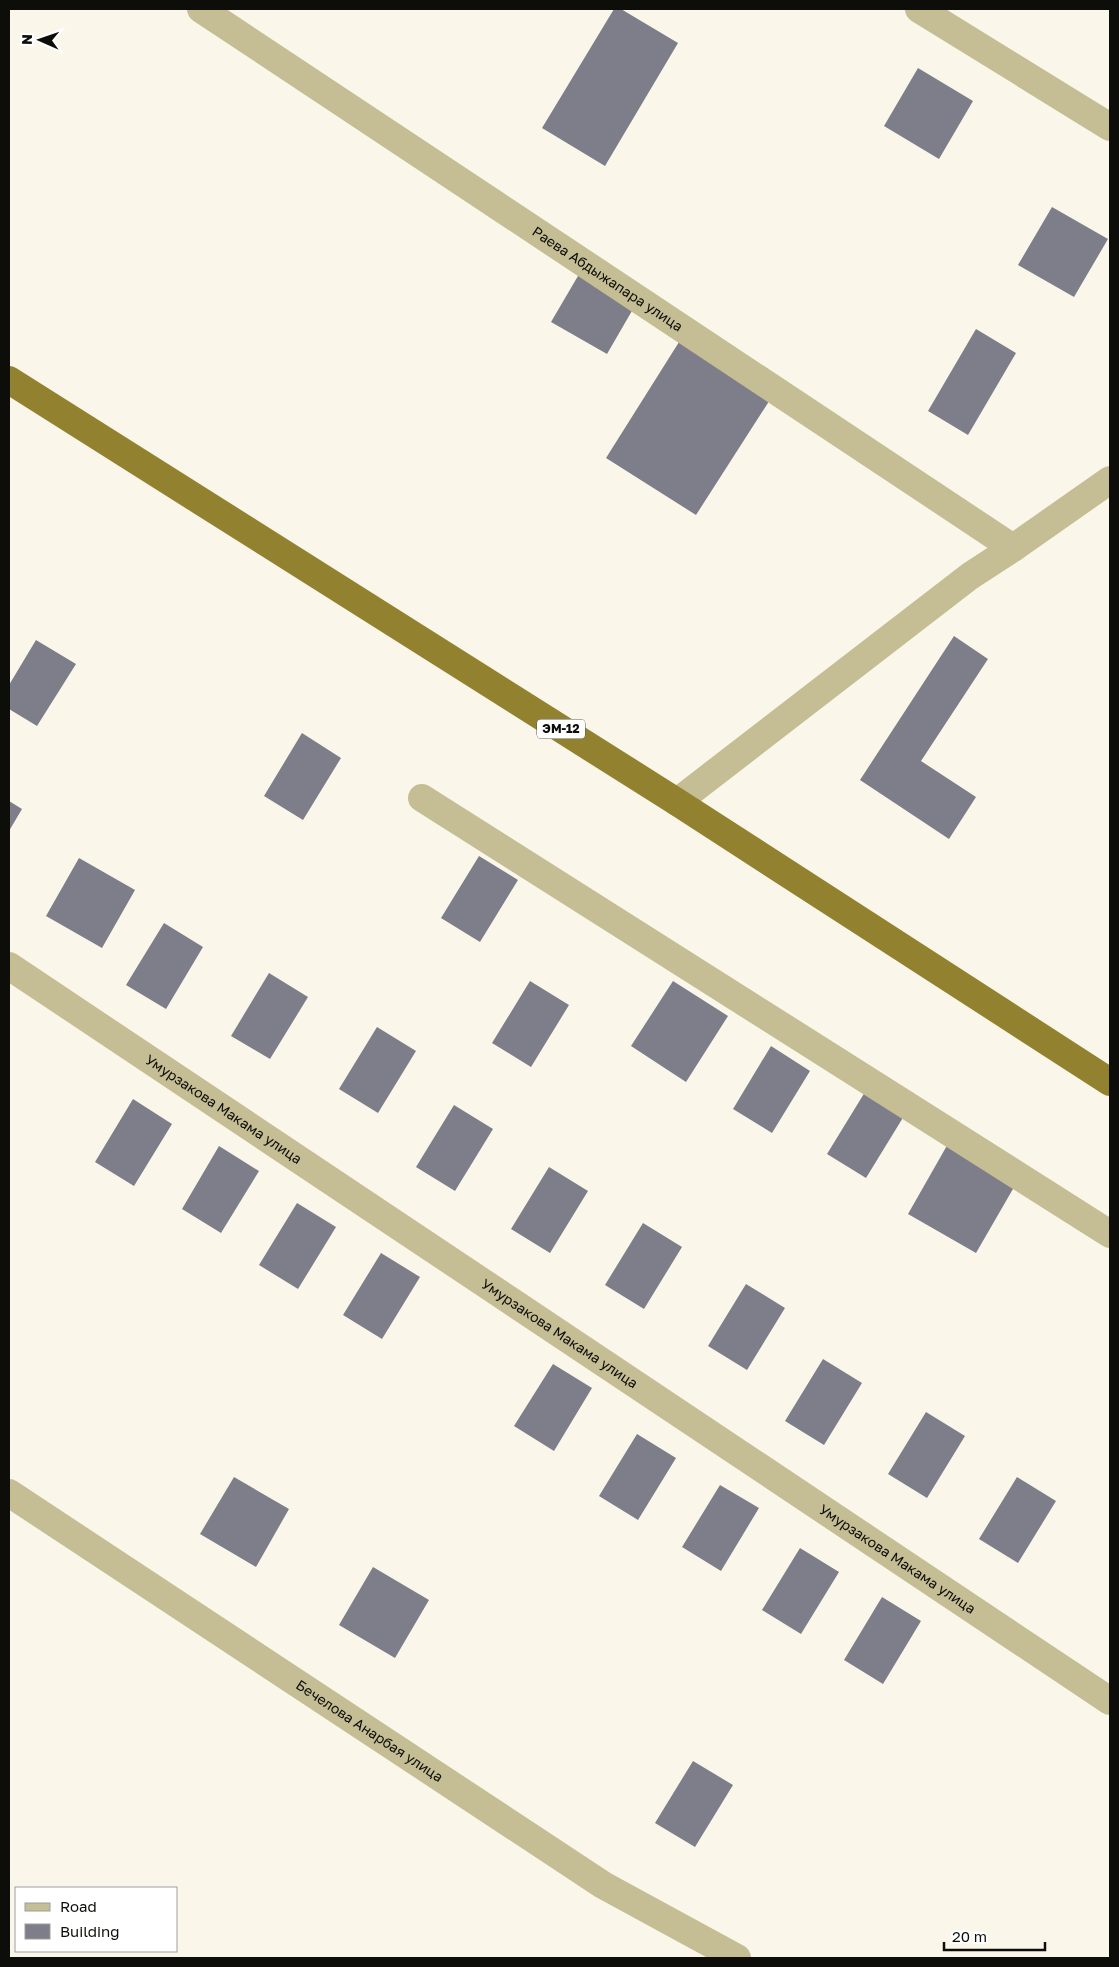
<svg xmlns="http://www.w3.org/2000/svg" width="1119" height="1967" viewBox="0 0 1119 1967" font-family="'Golos Text',sans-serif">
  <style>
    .building { fill: #7e7e8a }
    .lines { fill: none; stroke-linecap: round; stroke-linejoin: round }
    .minor { stroke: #c5bd94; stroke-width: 28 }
    .trunk { stroke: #928230; stroke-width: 28 }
    .labels { text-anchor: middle; stroke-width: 4.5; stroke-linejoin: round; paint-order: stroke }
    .shield { fill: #fff; stroke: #565653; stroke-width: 1 }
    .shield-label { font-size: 12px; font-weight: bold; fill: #0d0d09 }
    .street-label { font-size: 14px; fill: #0d0d09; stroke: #fff }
  </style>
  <rect width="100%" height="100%" fill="#faf7ea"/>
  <path class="building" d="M 614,9 L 621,9 L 678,43 L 605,166 L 542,128 Z
    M 918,68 L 973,101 L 939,159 L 884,126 Z
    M 1052,207 L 1108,239 L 1074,297 L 1018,265 Z
    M 585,264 L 640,297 L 607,354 L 551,322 Z
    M 691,323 L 782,381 L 696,515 L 606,458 Z
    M 976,329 L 1016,353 L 968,435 L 928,411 Z
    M 954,636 L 988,659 L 921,761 L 976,797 L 949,839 L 860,780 Z
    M 36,640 L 76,664 L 37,726 L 9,709 L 9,685 Z
    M 302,733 L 341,758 L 303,820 L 264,796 Z
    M 9,801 L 22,809 L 9,831 Z
    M 479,856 L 518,880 L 480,942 L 441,918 Z
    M 79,858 L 135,890 L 102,948 L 46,916 Z
    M 164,923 L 203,947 L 166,1009 L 126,985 Z
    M 269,973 L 308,997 L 270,1059 L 231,1036 Z
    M 530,981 L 569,1005 L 531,1067 L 492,1043 Z
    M 673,981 L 728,1016 L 686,1082 L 631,1046 Z
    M 377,1027 L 416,1051 L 378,1113 L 339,1089 Z
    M 771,1046 L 810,1071 L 772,1133 L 733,1109 Z
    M 865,1092 L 904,1116 L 866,1178 L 827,1154 Z
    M 133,1099 L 172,1124 L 134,1186 L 95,1162 Z
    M 454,1105 L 493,1129 L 455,1191 L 416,1167 Z
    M 949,1142 L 1017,1182 L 976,1253 L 908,1214 Z
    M 219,1146 L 259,1171 L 221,1233 L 182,1209 Z
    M 549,1167 L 588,1191 L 550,1253 L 511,1229 Z
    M 297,1203 L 336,1227 L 298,1289 L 259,1265 Z
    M 643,1223 L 682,1247 L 644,1309 L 605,1285 Z
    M 381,1253 L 420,1277 L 382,1339 L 343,1315 Z
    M 746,1284 L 785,1308 L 747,1370 L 708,1346 Z
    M 823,1359 L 862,1383 L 824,1445 L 785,1421 Z
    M 553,1364 L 592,1388 L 554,1451 L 514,1426 Z
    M 926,1412 L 965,1436 L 927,1498 L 888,1474 Z
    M 637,1434 L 676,1458 L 638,1520 L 599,1496 Z
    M 234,1477 L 289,1509 L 256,1567 L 200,1534 Z
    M 1017,1477 L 1056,1501 L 1018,1563 L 979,1539 Z
    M 720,1485 L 759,1508 L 721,1571 L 682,1547 Z
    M 800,1548 L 839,1572 L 801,1634 L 762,1610 Z
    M 373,1567 L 429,1600 L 395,1658 L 339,1625 Z
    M 882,1597 L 921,1621 L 883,1684 L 844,1660 Z
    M 693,1761 L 733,1785 L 695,1847 L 655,1823 Z"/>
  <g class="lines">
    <g class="minor">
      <path id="s1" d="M 201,9 L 1013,548"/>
      <path d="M 919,9 L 1110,127"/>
      <path d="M 422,798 L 1110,1234"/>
      <path d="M 677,802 L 970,576 L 1013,548 L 1110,480"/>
      <path id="s2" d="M 9,966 L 1110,1701"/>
      <path id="s3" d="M 9,1493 L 603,1885 L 737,1958"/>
    </g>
    <path class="trunk" d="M 9,380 L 677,802 L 1110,1082"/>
  </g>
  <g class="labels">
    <rect class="shield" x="537" y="719.5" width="48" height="19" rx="4"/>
    <g class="shield-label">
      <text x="561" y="733">ЭМ-12</text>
    </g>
    <g class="street-label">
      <text dy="5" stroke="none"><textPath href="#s1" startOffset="488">Раева Абдыжапара улица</textPath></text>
      <text dy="5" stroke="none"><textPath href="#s2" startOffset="258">Умурзакова Макама улица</textPath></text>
      <text dy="5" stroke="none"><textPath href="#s2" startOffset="662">Умурзакова Макама улица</textPath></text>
      <text dy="5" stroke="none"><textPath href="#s2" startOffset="1068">Умурзакова Макама улица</textPath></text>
      <text dy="5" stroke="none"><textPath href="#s3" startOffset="432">Бечелова Анарбая улица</textPath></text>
    </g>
  </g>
  <rect width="1119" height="1967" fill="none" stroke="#0d0d09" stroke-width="20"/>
  <rect x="15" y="1887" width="162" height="65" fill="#ffffff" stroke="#9e9e9d"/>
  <rect x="25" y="1903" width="25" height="8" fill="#c5bd94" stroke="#9e9e9d"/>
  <text x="60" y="1912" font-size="15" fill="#0d0d09">Road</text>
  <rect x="25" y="1924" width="25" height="15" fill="#7e7e8a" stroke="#9e9e9d"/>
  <text x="60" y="1937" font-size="15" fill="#0d0d09">Building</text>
  <g transform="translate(40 40) rotate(272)" stroke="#ffffff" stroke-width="4" paint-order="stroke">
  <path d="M0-4L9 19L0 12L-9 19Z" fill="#0d0d09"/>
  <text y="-8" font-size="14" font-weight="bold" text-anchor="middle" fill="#0d0d09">N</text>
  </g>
  <path d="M944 1942v8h101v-8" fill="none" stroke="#0d0d09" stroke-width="2.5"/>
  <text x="952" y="1942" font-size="15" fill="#0d0d09" stroke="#ffffff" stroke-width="4" paint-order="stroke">20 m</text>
</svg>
